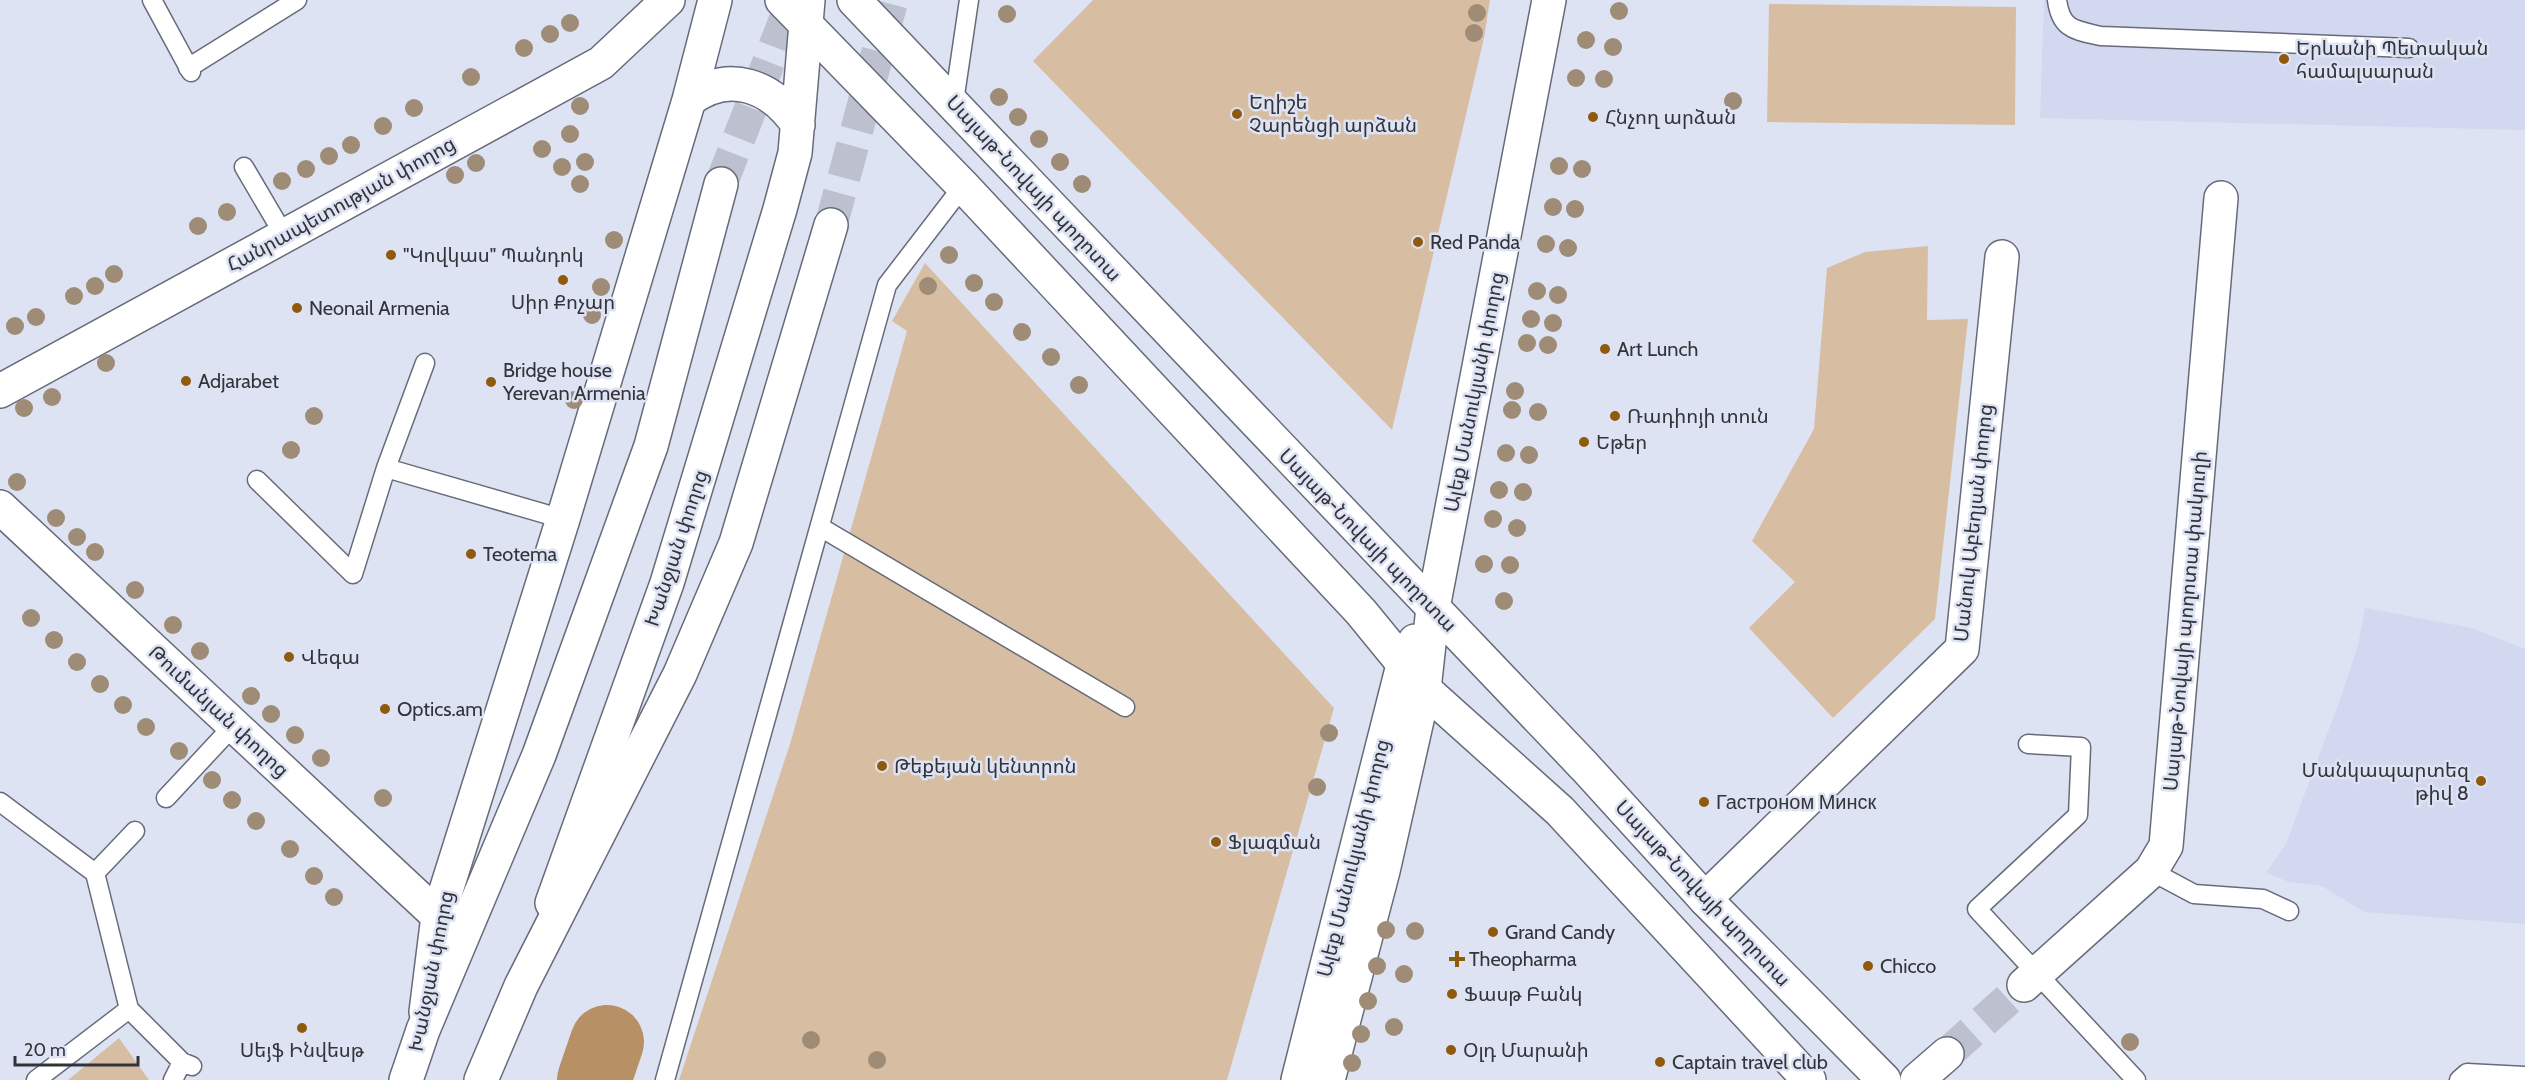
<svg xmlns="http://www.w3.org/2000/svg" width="2525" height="1080" viewBox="0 0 2525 1080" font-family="Cabin,'Noto Sans Armenian',sans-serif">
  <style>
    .built { fill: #d1d8ef }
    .green { fill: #d7bea3 }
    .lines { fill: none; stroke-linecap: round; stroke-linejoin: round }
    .river { stroke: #b79066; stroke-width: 74 }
    .minor-tunnel { stroke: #bcc0cf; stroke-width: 33; stroke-dasharray: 33 16; stroke-linecap: butt }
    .primary-tunnel { stroke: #bcc0cf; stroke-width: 33; stroke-dasharray: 33 16; stroke-linecap: butt }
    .service-casing { stroke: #676b79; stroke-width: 21 }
    .minor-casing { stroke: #676b79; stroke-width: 36 }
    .tertiary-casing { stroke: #676b79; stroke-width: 36 }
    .secondary-casing { stroke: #676b79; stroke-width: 36 }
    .primary-casing { stroke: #676b79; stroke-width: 36 }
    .service { stroke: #fff; stroke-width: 18 }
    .minor { stroke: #fff; stroke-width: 33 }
    .tertiary { stroke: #fff; stroke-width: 33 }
    .secondary { stroke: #fff; stroke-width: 33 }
    .primary { stroke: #fff; stroke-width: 33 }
    .tree { fill: #9f8c77 }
    .poi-dot { fill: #8f5a0c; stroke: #dee3f4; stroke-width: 2 }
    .labels { text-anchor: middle; stroke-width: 5; stroke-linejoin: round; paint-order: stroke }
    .poi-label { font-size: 20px; fill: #32343a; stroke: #dee3f4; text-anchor: start }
    .street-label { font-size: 20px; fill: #32343a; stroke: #dee3f4 }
  </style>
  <rect width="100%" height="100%" fill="#dee3f4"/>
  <path class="built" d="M 2044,0 L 2525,0 L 2525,130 L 2040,118 Z
    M 2365,608 L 2472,628 L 2525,649 L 2525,924 L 2364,912 L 2322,886 L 2289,882 L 2266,873 L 2286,844 L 2341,697 L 2358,645 Z"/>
  <path class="green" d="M 1093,0 L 1490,0 L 1484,38 L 1392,430 L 1033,61 Z
    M 1769,4 L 2016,7 L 2015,125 L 1767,122 Z
    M 1928,246 L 1927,320 L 1968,319 L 1935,619 L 1833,718 L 1749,628 L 1795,582 L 1752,541 L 1814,429 L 1827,268 L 1865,252 Z
    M 925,263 L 1334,708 L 1227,1080 L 679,1080 L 790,744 L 907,331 L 892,321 Z
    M 119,1038 L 149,1080 L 68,1080 Z"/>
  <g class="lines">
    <path class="river" d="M 594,1080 L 607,1042"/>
    <path class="minor-tunnel" d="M 1947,1054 L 2024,985"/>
    <path class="primary-tunnel" d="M 721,184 L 793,0
      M 831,225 L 892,0"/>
    <g class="service-casing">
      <path id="service" d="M 152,0 L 191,72
        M 2057,0 C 2061,30 2075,30 2101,36 L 2409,48
        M 188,68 L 297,0
        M 954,102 L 969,0
        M 244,167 L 284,235
        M 386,468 L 425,363
        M 257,480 L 353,574 L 386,468 L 563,519
        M 820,527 L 1125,707
        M 2028,744 L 2081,747 L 2078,815 L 1977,909 L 2136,1080
        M 166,798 L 234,725
        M 0,802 L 95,873 L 129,1009 L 182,1062
        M 2151,871 L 2194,894 L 2263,899 L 2289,911
        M 95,873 L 135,831
        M 36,1080 L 129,1009
        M 173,1080 L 182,1062 L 192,1066
        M 665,1080 L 887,285 L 963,186
        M 2459,1080 L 2467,1073 L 2525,1076"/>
    </g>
    <g class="minor-casing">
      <path id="minor" d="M 1705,899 L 1962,649 L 2002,257
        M 2024,985 L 2151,871 L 2166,846 L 2221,198
        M 1917,1080 L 1947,1054"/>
    </g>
    <g class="tertiary-casing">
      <path id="tertiary" d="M 0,391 L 601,63 L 668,0
        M 0,507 L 438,916
        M 1298,1080 L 1403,665 L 1415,641
        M 1328,1080 L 1383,871 L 1424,689 L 1433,608 L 1549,0"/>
    </g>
    <g class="secondary-casing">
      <path id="secondary" d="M 689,100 C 729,69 772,86 798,125
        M 552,903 L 667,583 L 780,209 L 795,153 L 808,0
        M 426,1012 L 438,916 L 563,519 L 689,100 L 715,0"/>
    </g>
    <g class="primary-casing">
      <path id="primary" d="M 782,0 L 963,186 L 1361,612 L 1424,689 L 1560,811 L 1809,1080
        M 854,0 L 1585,767 L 1705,899 L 1884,1080
        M 406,1080 L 423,1030 L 539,755 L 651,446 L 721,184
        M 481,1080 L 521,986 L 680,674 L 736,543 L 831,225"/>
    </g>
    <use href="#service" class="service"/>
    <use href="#minor" class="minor"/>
    <use href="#tertiary" class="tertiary"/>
    <use href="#secondary" class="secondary"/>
    <use href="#primary" class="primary"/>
  </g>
  <g class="tree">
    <circle cx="1619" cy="11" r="9"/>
    <circle cx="1477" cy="13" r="9"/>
    <circle cx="1007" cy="14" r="9"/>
    <circle cx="570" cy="23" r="9"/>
    <circle cx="1474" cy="33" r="9"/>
    <circle cx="550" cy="34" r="9"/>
    <circle cx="1586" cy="40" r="9"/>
    <circle cx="1613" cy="47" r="9"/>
    <circle cx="524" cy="48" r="9"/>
    <circle cx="471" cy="77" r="9"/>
    <circle cx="1576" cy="78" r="9"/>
    <circle cx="1604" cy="79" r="9"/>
    <circle cx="999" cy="97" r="9"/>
    <circle cx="1733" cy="101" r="9"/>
    <circle cx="580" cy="106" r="9"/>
    <circle cx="414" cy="108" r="9"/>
    <circle cx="1018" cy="117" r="9"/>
    <circle cx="383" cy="126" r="9"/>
    <circle cx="570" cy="134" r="9"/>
    <circle cx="1039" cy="139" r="9"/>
    <circle cx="351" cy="145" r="9"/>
    <circle cx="542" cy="149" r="9"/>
    <circle cx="329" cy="156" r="9"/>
    <circle cx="585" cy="162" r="9"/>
    <circle cx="1060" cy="162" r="9"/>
    <circle cx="476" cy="163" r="9"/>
    <circle cx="1559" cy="166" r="9"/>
    <circle cx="562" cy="167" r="9"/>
    <circle cx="306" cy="169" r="9"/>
    <circle cx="1582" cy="169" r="9"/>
    <circle cx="455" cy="175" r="9"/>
    <circle cx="282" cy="181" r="9"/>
    <circle cx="580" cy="184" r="9"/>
    <circle cx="1082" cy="184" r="9"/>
    <circle cx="1553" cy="207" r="9"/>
    <circle cx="1575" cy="209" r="9"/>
    <circle cx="227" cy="212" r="9"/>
    <circle cx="198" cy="226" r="9"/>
    <circle cx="614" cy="240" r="9"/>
    <circle cx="1546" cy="244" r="9"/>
    <circle cx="1568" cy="248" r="9"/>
    <circle cx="949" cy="255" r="9"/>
    <circle cx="114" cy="274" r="9"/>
    <circle cx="974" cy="283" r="9"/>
    <circle cx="95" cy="286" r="9"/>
    <circle cx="928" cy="286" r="9"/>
    <circle cx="601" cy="287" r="9"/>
    <circle cx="1537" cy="291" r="9"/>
    <circle cx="1558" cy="295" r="9"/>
    <circle cx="74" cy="296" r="9"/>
    <circle cx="994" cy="302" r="9"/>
    <circle cx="592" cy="315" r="9"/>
    <circle cx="36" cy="317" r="9"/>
    <circle cx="1531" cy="319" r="9"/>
    <circle cx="1553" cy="323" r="9"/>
    <circle cx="15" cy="326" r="9"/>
    <circle cx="1022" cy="332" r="9"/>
    <circle cx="1527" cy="343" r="9"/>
    <circle cx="1548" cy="345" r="9"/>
    <circle cx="1051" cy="357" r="9"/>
    <circle cx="106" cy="363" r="9"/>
    <circle cx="1079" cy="385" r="9"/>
    <circle cx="1515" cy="391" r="9"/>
    <circle cx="52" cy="397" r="9"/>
    <circle cx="574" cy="400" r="9"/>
    <circle cx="24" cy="408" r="9"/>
    <circle cx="1512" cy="410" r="9"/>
    <circle cx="1538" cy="412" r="9"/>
    <circle cx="314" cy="416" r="9"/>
    <circle cx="291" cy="450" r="9"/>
    <circle cx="1506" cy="453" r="9"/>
    <circle cx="1529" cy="455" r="9"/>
    <circle cx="17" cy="482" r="9"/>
    <circle cx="1499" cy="490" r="9"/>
    <circle cx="1523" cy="492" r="9"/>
    <circle cx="56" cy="518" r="9"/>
    <circle cx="1493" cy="519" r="9"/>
    <circle cx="1517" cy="528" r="9"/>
    <circle cx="77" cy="537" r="9"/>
    <circle cx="95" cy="552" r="9"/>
    <circle cx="1484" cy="564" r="9"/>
    <circle cx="1510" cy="565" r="9"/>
    <circle cx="135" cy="590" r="9"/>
    <circle cx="1504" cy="601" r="9"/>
    <circle cx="31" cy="618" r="9"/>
    <circle cx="173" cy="625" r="9"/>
    <circle cx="54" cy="640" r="9"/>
    <circle cx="200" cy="651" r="9"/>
    <circle cx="77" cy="662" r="9"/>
    <circle cx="100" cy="684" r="9"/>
    <circle cx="251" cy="696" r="9"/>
    <circle cx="123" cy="705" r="9"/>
    <circle cx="271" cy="714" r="9"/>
    <circle cx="146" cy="727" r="9"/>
    <circle cx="1329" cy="733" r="9"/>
    <circle cx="295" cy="735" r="9"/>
    <circle cx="179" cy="751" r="9"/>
    <circle cx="321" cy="758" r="9"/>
    <circle cx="212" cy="780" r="9"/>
    <circle cx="1317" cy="787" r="9"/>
    <circle cx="383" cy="798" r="9"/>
    <circle cx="232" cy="800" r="9"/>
    <circle cx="256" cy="821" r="9"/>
    <circle cx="290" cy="849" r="9"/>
    <circle cx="314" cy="876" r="9"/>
    <circle cx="334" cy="897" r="9"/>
    <circle cx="1386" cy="930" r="9"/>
    <circle cx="1415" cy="931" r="9"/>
    <circle cx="1377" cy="966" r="9"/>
    <circle cx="1404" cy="974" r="9"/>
    <circle cx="1368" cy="1001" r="9"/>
    <circle cx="1394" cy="1027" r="9"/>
    <circle cx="1361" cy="1034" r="9"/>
    <circle cx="811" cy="1040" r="9"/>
    <circle cx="2130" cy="1042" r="9"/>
    <circle cx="877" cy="1060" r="9"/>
    <circle cx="1352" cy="1063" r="9"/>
  </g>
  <g class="poi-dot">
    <circle cx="2284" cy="59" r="6"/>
    <circle cx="1237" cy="114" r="6"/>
    <circle cx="1593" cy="117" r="6"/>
    <circle cx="1418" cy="242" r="6"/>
    <circle cx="391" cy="255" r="6"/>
    <circle cx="563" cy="280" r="6"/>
    <circle cx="297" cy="308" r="6"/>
    <circle cx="1605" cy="349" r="6"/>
    <circle cx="186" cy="381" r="6"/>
    <circle cx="491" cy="382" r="6"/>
    <circle cx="1615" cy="416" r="6"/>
    <circle cx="1584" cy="442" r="6"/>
    <circle cx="471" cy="554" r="6"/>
    <circle cx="289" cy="657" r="6"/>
    <circle cx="385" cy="709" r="6"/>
    <circle cx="882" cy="766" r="6"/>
    <circle cx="2481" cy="781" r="6"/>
    <circle cx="1704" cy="802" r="6"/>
    <circle cx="1216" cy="842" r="6"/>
    <circle cx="1493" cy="932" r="6"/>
    <path d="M1454 950h6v6h6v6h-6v6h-6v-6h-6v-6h6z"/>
    <circle cx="1868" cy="966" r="6"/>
    <circle cx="1452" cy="994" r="6"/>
    <circle cx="302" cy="1028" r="6"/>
    <circle cx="1451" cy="1050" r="6"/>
    <circle cx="1660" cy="1062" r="6"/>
  </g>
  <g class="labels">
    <g class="poi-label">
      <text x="2296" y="55">Երևանի Պետական<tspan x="2296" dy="23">համալսարան</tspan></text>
      <text x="1249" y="109">Եղիշե<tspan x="1249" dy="23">Չարենցի արձան</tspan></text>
      <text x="1605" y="124">Հնչող արձան</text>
      <text x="1430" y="249">Red Panda</text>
      <text x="403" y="262">"Կովկաս" Պանդոկ</text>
      <text x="563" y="309" text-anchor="middle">Սիր Քոչար</text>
      <text x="309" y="315">Neonail Armenia</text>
      <text x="1617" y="356">Art Lunch</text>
      <text x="503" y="377">Bridge house<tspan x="503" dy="23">Yerevan Armenia</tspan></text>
      <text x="198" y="388">Adjarabet</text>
      <text x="1627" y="423">Ռադիոյի տուն</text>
      <text x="1596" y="449">Եթեր</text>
      <text x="483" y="561">Teotema</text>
      <text x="301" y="664">Վեգա</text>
      <text x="397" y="716">Optics.am</text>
      <text x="894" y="773">Թեքեյան կենտրոն</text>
      <text x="2469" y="777" text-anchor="end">Մանկապարտեզ<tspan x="2469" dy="23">թիվ 8</tspan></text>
      <text x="1716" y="809">Гастроном Минск</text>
      <text x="1228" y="849">Ֆլագման</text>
      <text x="1505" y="939">Grand Candy</text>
      <text x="1469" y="966">Theopharma</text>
      <text x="1880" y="973">Chicco</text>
      <text x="1464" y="1001">Ֆասթ Բանկ</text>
      <text x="302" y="1057" text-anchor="middle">Սեյֆ Ինվեսթ</text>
      <text x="1463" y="1057">Օլդ Մարանի</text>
      <text x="1672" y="1069">Captain travel club</text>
    </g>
    <g class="street-label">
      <text transform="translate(1034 188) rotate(47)" y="7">Սայաթ-Նովայի պողոտա</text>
      <text transform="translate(341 204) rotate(-29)" y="7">Հանրապետության փողոց</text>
      <text transform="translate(1474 392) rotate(-79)" y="7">Ալեք Մանուկյանի փողոց</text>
      <text transform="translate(1973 523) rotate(-84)" y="7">Մանուկ Աբեղյան փողոց</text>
      <text transform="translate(1368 540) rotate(46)" y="7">Սայաթ-Նովայի պողոտա</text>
      <text transform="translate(676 548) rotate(-72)" y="7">Խանջյան փողոց</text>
      <text transform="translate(2185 621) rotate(-85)" y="7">Սայաթ-Նովայի պողոտա փակուղի</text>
      <text transform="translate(219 711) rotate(43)" y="7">Թումանյան փողոց</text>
      <text transform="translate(1353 858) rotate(-76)" y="7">Ալեք Մանուկյանի փողոց</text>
      <text transform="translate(1703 893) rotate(47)" y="7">Սայաթ-Նովայի պողոտա</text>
      <text transform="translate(431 971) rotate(-79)" y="7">Խանջյան փողոց</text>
    </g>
  </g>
  <path d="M15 1056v9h123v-9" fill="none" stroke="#32343a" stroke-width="3"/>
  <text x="24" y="1056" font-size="18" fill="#32343a" stroke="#dee3f4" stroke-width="4.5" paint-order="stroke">20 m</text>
</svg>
